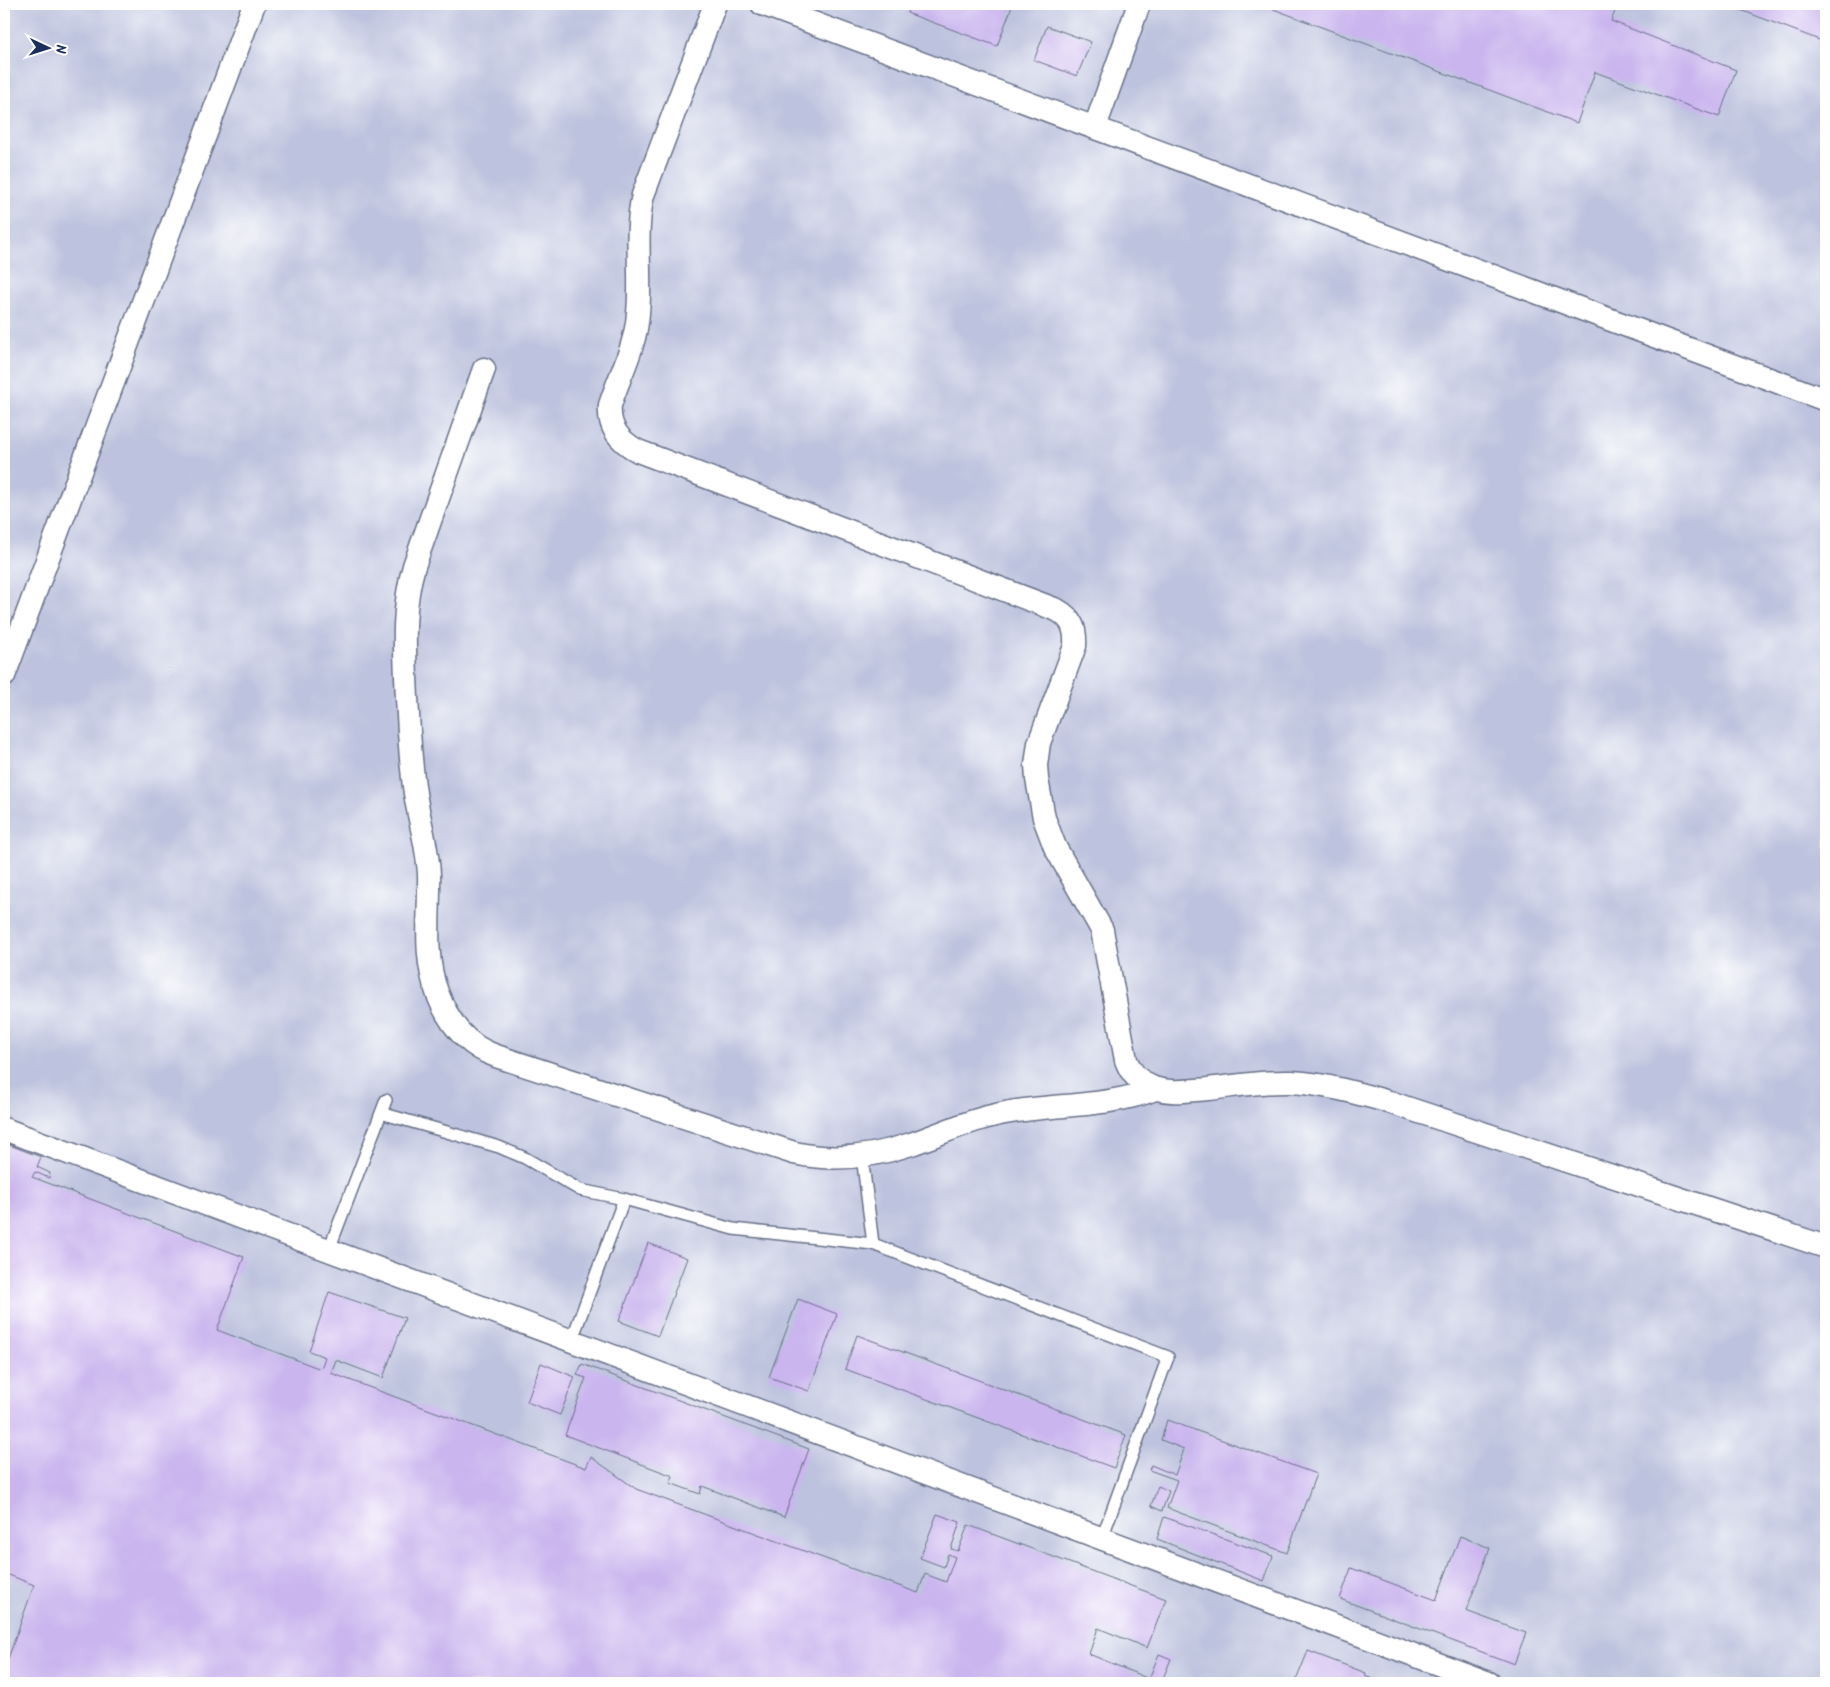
<svg xmlns="http://www.w3.org/2000/svg" width="1830" height="1687" viewBox="0 0 1830 1687" font-family="Kalam,sans-serif">
  <style>
    .industrial { fill: #bdc3de }
    .building { fill: #cab5ee }
    .lines { fill: none; stroke-linecap: round; stroke-linejoin: round }
    .lane-casing { stroke: #687088; stroke-width: 14 }
    .street-casing { stroke: #687088; stroke-width: 25 }
    .lane { stroke: #fff; stroke-width: 11 }
    .street { stroke: #fff; stroke-width: 22 }
  </style>
  <rect width="100%" height="100%" fill="#fff"/>
  <filter id="ink" filterUnits="userSpaceOnUse"><feTurbulence type="fractalNoise" baseFrequency=".02" numOctaves="2"/><feDisplacementMap in="SourceGraphic" scale="10" xChannelSelector="R" yChannelSelector="G"/><feConvolveMatrix kernelMatrix="1 2 1 2 8 2 1 2 1" color-interpolation-filters="sRGB"/></filter>
  <filter id="wash" filterUnits="userSpaceOnUse"><feTurbulence type="fractalNoise" baseFrequency=".0096" numOctaves="4" result="noise"/><feDisplacementMap in="SourceGraphic" scale="20" xChannelSelector="R" yChannelSelector="G"/><feGaussianBlur stdDeviation="1.12" result="paint"/><feColorMatrix in="noise" values="0 0 0 0 0 0 0 0 0 0 0 0 0 0 0 0 0 1.4 0 .05"/><feComposite in="paint" operator="in"/></filter>
  <g filter="url(#wash)">
    <rect width="100%" height="100%" fill="#f8e9d7"/>
    <path class="industrial" d="M 4,4 L 1826,4 L 1826,1683 L 4,1683 Z"/>
    <g id="blocks">
      <path class="building" d="M 910,4 L 1013,4 L 997,46 L 907,13 Z
        M 1260,4 L 1618,4 L 1611,21 L 1736,70 L 1719,117 L 1595,72 L 1577,123 Z
        M 1725,4 L 1826,4 L 1826,30 L 1822,41 Z
        M 1047,26 L 1091,42 L 1077,76 L 1034,60 Z
        M 4,1143 L 41,1157 L 37,1167 L 50,1173 L 49,1178 L 35,1172 L 32,1177 L 244,1257 L 217,1330 L 321,1369 L 325,1357 L 309,1351 L 329,1292 L 405,1318 L 383,1378 L 336,1360 L 331,1373 L 586,1468 L 591,1457 L 636,1489 L 918,1593 L 925,1574 L 946,1582 L 955,1557 L 948,1554 L 944,1567 L 920,1558 L 937,1514 L 960,1522 L 951,1549 L 958,1551 L 968,1525 L 1166,1599 L 1147,1648 L 1098,1628 L 1089,1654 L 1149,1679 L 1159,1654 L 1171,1659 L 1161,1683 L 4,1683 L 4,1670 L 34,1585 L 4,1573 Z
        M 648,1243 L 687,1258 L 658,1336 L 619,1321 Z
        M 798,1299 L 837,1314 L 809,1391 L 769,1377 Z
        M 857,1335 L 1126,1435 L 1114,1468 L 845,1369 Z
        M 541,1363 L 575,1377 L 560,1415 L 527,1402 Z
        M 582,1364 L 809,1449 L 784,1517 L 702,1486 L 700,1494 L 670,1483 L 673,1476 L 565,1435 L 586,1378 L 577,1375 Z
        M 1167,1420 L 1316,1474 L 1287,1553 L 1167,1508 L 1177,1480 L 1149,1470 L 1151,1465 L 1175,1475 L 1184,1449 L 1161,1440 Z
        M 1158,1486 L 1169,1491 L 1162,1511 L 1151,1506 Z
        M 1164,1517 L 1273,1556 L 1264,1581 L 1157,1539 Z
        M 1460,1536 L 1490,1548 L 1466,1611 L 1526,1633 L 1514,1664 L 1340,1599 L 1351,1568 L 1436,1600 Z
        M 1308,1651 L 1366,1673 L 1365,1676 L 1383,1683 L 1295,1683 Z"/>
    </g>
  </g>
  <g filter="url(#ink)">
    <use href="#blocks" fill-opacity="0" stroke="#687088" stroke-width="1"/>
    <g class="lines">
      <g class="lane-casing">
        <path id="lane" d="M 381,1113 L 499,1147 L 525,1158 L 580,1190 L 624,1199
          M 862,1156 L 873,1244 L 1168,1357 L 1102,1538
          M 328,1252 L 386,1100
          M 571,1342 L 624,1199 L 733,1229 L 873,1244"/>
      </g>
      <g class="street-casing">
        <path id="street" d="M 715,4 L 643,195 C 634,234 642,274 638,313 C 636,346 620,374 610,405 C 608,427 619,441 638,451 L 1057,610 C 1072,618 1076,629 1075,646 L 1039,743 L 1036,765 L 1037,779 L 1044,818 L 1055,847 L 1102,930 L 1126,1060 C 1131,1074 1140,1083 1154,1088 C 1172,1094 1190,1090 1208,1089 C 1235,1086 1264,1081 1292,1082 C 1325,1084 1357,1093 1389,1102 L 1826,1247
          M 762,4 L 1826,400
          M 1095,127 L 1139,4
          M 484,369 L 414,566 C 401,610 405,653 407,698 C 409,730 410,761 415,793 C 419,820 428,848 429,875 C 430,913 423,955 437,992 C 448,1022 465,1045 496,1056 L 794,1153 C 834,1162 873,1157 911,1144 C 943,1133 972,1119 1005,1113 C 1052,1104 1112,1107 1155,1089
          M 4,676 L 254,4
          M 4,1129 C 498,1316 994,1498 1489,1683"/>
      </g>
      <use href="#lane" class="lane"/>
      <use href="#street" class="street"/>
    </g>
  </g>
  <rect width="1830" height="1687" fill="none" stroke="#fff" stroke-width="20"/>
  <g transform="translate(48 48) rotate(94)" stroke="#ffffff" stroke-width="4" paint-order="stroke">
  <path d="M0-4L9 19L0 12L-9 19Z" fill="#1b2f5e"/>
  <text y="-8" font-size="14" font-weight="bold" text-anchor="middle" fill="#1b2f5e">N</text>
  </g>
</svg>
